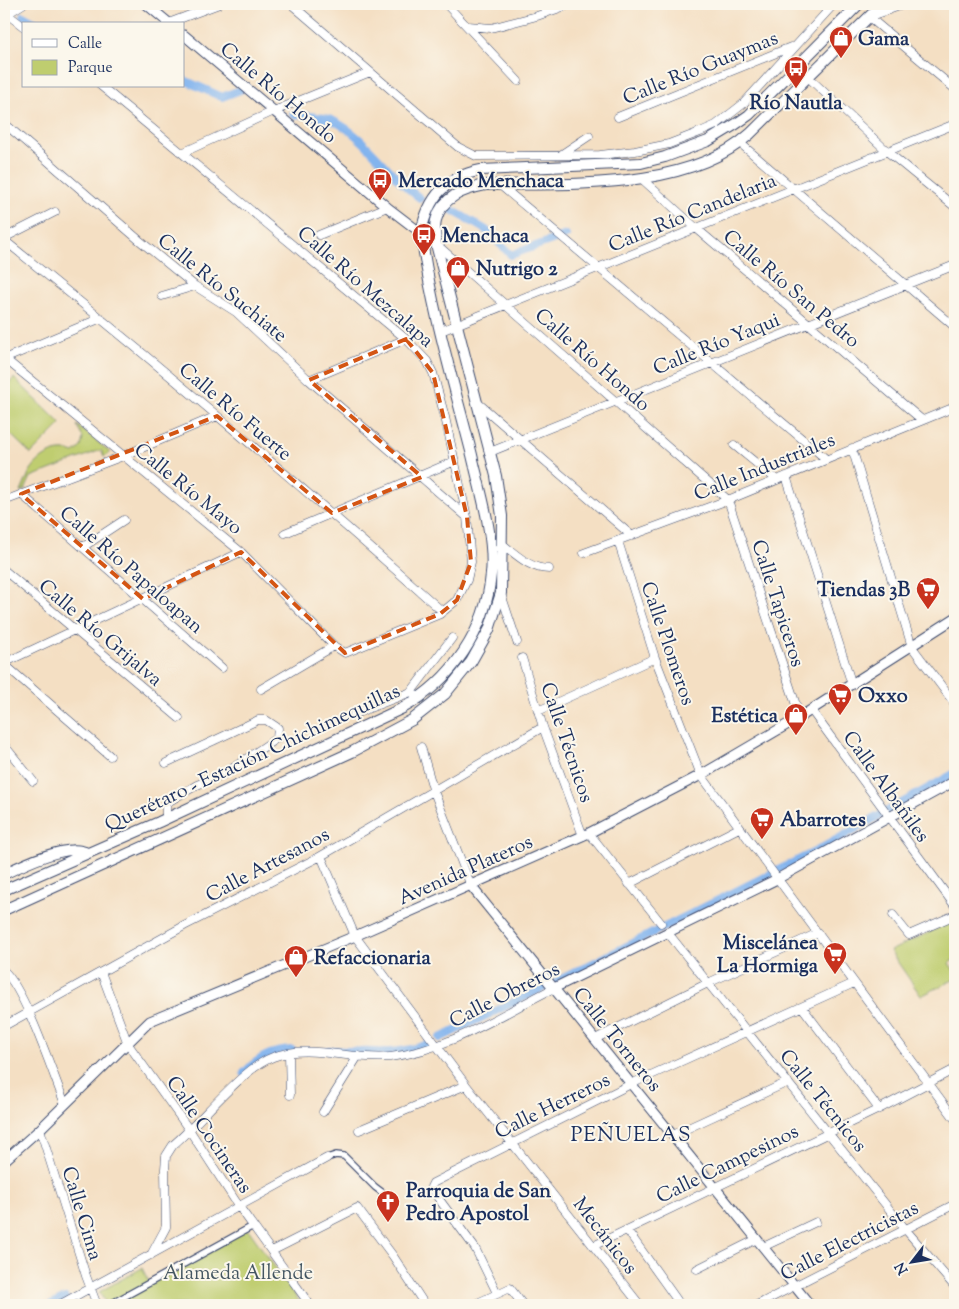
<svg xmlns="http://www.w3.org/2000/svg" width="959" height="1309" viewBox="0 0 959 1309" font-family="'Sorts Mill Goudy',serif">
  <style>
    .green { fill: #bfcd6f; stroke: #6d7e66 }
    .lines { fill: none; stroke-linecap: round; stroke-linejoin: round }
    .canal { stroke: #82b4ee; stroke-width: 8 }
    .pedestrian-casing { stroke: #3c496d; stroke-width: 8 }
    .minor-casing { stroke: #3c496d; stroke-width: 9 }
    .tertiary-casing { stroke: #3c496d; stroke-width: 11 }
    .secondary-casing { stroke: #3c496d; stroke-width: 12 }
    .pedestrian { stroke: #fff; stroke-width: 5.5 }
    .minor { stroke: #fff; stroke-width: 8 }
    .tertiary { stroke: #fff; stroke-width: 9 }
    .secondary { stroke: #fff; stroke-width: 10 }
    .marked { fill: none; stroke: #d45514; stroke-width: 4; stroke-dasharray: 10 6; stroke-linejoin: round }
    .labels { text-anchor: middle; stroke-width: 4; stroke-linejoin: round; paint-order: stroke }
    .poi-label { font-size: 20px; font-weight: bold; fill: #1b2f5e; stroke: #fbf7ec; text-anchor: start }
    .street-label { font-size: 20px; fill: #1b2f5e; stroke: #fbf7ec }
    .park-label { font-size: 20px; fill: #445662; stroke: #fbf7ec }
    .neighbourhood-label { font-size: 21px; letter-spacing: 1px; fill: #1b2f5e; stroke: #fbf7ec }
  </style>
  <rect width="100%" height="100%" fill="#fbf7ec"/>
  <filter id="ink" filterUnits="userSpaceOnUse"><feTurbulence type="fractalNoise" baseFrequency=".02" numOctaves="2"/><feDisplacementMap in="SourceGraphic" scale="10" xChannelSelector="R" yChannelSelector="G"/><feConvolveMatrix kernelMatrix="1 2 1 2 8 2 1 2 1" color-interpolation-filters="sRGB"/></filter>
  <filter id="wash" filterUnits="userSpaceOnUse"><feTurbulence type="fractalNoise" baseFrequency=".0096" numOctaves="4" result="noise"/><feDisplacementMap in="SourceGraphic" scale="20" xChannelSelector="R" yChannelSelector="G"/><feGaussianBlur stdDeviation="1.12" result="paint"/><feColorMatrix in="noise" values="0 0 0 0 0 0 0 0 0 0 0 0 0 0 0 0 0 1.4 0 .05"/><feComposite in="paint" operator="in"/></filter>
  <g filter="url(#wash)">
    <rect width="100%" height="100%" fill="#f4dfc3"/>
    <path class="green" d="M 14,378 L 61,424 L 31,454 L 4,428 L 4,388 Z
      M 77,425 L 110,452 L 104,457 L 101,450 L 31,477 L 25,490 L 21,492 C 24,486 26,479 29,473 C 38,457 57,446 74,453 L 81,447 L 83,438 Z
      M 955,920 L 955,959 L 949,963 L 955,972 L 955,979 L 921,996 L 890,951 Z
      M 248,1229 L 302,1305 L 107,1305 L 99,1292 L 142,1268 L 149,1282 Z"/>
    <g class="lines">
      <path class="canal" d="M 23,16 L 38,24
        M 184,80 L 222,97 L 240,90
        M 293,114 C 304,116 321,116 332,120 C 368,137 388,176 420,198
        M 452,210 L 486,230 L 511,255 L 566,235
        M 557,981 L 818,850 L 955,773
        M 440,1038 L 543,988
        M 329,1050 C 362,1051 397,1057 428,1044
        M 244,1073 C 259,1057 271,1051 292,1050
        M 51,1305 L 65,1298"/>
    </g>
  </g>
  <g filter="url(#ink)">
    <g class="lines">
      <g class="pedestrian-casing">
        <path id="pedestrian" d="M 327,1158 L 336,1155 L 344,1156 L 375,1187 L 395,1202
          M 109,1305 L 253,1226"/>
      </g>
      <g class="minor-casing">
        <path id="minor" d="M 291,4 L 458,147 L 476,156 L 600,155 L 635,151 L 669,144 L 700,132 L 716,125 L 743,104 L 834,4
          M 446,4 L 518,81
          M 905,4 L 869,17 L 955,89
          M 7,14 L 24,27
          M 4,16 L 23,4
          M 166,24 L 219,4
          M 468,26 L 491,28 L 537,16 L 571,4
          M 808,77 L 889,153 L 955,207
          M 618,117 L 791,47
          M 4,123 L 139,240 L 195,286 L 236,312 L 309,380 L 467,517
          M 740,143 L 955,327
          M 182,153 L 274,111 L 370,72
          M 562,154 L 589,136
          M 642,179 L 696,228 L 922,420
          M 500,185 L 826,459
          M 319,235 L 387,207
          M 4,238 L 55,212
          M 4,240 C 153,360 300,484 443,612
          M 436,244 L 728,500
          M 162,296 L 195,286
          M 441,331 L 955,124
          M 4,358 L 241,552 L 334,646 L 345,653 L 440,614 L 457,600 L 467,580 L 471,562 L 467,517 L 445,417 L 433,373 L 427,361 L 406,339 L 101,86
          M 4,359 L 101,318
          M 309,380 L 406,339
          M 478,403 L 632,536
          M 734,445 L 777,480
          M 852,448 L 912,647 L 955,704
          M 490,452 L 955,265
          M 786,476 L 852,685
          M 21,494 L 222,668
          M 728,500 L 800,717
          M 4,501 L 123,456 L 217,416
          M 285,533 L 455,461
          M 618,541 L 655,658 L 701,775 L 955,1119
          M 502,544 C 517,555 530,569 549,569
          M 83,547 L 124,520
          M 584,553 L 728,500 L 955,407
          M 4,570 L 179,718
          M 501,594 L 517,642
          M 522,658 L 543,727 L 583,836
          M 4,663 L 241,552
          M 4,664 L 110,756
          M 261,689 L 334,646
          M 420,698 L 411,692 L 452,638
          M 811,710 L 955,906
          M 538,711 L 655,658
          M 354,714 L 411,692
          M 4,745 L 33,781
          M 421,747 L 433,789 L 471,886
          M 166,818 L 166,803 L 197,785 L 224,774 L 277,738 L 278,728 L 266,720 L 258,720 L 166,763
          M 589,833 L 661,923
          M 321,856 L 355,936 L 466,1085 L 640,1305
          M 629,884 L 739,828
          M 893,915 L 909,935 L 955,915
          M 668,933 L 906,1230 L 955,1287
          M 4,971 C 25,990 53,1074 65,1104
          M 101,972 L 128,1044 L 190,1131 L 238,1205 L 310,1305
          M 802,1007 L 879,1109
          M 4,1026 L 184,926 L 321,856 L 543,727
          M 595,1039 L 708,983 L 818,933
          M 289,1054 L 290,1095
          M 323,1112 L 358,1056
          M 40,1129 L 86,1276 L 97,1305
          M 359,1130 L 466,1085
          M 673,1135 L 788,1082
          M 627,1230 L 677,1300
          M 593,1246 L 879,1109 L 955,1069
          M 763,1247 L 816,1222
          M 272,1251 L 357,1208 L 393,1256 L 425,1305
          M 151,1255 L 166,1227 L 165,1169 L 166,1156 L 173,1145 C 201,1122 241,1069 273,1057 C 309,1043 352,1061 390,1057 C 449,1050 502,1014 554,988
          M 697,1269 L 757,1239
          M 497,1293 L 475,1248 L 433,1191 L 431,1187 L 433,1183 L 631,1084 L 854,983
          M 59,1305 L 327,1158
          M 473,1305 L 510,1288 L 523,1305
          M 757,1305 L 955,1204"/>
      </g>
      <g class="tertiary-casing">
        <path id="tertiary" d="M 146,4 L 170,24
          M 184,35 L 387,207 L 421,233
          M 471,886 L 810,1305
          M 554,988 L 777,879 L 955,781
          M 4,1161 L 40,1129 L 150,1021 L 355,936 L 589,833 L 701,775 L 800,717 L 955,618"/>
      </g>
      <g class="secondary-casing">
        <path id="secondary" d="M 4,874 C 22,865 69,842 87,853
          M 4,890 L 159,822 L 403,708 C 452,680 486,631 491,574 C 495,538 480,490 472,455 C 453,381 431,307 421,233 C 428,197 446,177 481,170 L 641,163 L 665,157 L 708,141 L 736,124 L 749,115 L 859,4
          M 4,910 L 352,752 L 412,720 L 445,694 L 471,662 L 489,630 L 501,593 L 502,516 L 496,476 L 436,244 C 436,237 434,227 436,220 C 442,197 464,189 485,185 C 566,183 686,192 750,134 L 882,4"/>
      </g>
      <use href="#pedestrian" class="pedestrian"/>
      <use href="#minor" class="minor"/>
      <use href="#tertiary" class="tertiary"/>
      <use href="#secondary" class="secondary"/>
    </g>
  </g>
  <path class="marked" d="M 406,339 L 433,373 L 467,517 L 471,562 L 457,600 L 440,614 L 345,653 L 241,552 L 143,599 L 21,494 L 217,416 L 332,513 L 422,477 L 309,380 Z"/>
  <defs>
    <g id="shop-pin" transform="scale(1.25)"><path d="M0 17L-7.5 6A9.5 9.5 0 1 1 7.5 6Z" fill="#c8321e" stroke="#fbf7ec"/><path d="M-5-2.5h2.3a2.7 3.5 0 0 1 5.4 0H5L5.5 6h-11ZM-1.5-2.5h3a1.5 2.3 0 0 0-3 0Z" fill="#fff"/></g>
    <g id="bus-pin" transform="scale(1.25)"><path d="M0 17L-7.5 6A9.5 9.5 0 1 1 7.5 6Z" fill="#c8321e" stroke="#fbf7ec"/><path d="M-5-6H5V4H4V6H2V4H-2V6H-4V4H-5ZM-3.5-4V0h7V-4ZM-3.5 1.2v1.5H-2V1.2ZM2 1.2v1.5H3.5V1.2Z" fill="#fff"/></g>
    <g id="supermarket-pin" transform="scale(1.25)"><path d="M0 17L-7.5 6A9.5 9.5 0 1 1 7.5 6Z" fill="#c8321e" stroke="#fbf7ec"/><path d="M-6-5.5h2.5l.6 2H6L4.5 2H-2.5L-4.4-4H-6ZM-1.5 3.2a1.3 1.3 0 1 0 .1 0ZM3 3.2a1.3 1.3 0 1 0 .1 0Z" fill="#fff"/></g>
    <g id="church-pin" transform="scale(1.25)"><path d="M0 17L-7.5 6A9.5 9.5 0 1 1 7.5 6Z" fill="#c8321e" stroke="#fbf7ec"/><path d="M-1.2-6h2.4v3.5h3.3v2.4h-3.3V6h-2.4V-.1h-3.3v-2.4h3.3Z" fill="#fff"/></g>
  </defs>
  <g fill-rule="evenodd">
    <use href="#shop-pin" x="841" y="38"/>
    <use href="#bus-pin" x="796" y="68"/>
    <use href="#bus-pin" x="380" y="180"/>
    <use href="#bus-pin" x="424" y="235"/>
    <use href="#shop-pin" x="458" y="268"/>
    <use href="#supermarket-pin" x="928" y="589"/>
    <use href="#supermarket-pin" x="840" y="695"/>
    <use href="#shop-pin" x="796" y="715"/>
    <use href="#supermarket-pin" x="762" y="819"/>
    <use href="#supermarket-pin" x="835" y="954"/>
    <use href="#shop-pin" x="296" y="957"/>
    <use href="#church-pin" x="388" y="1202"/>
  </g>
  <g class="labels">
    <g class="poi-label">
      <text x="858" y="45">Gama</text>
      <text x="796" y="109" text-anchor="middle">Río Nautla</text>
      <text x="398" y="187">Mercado Menchaca</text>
      <text x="442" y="242">Menchaca</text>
      <text x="476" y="275">Nutrigo 2</text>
      <text x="910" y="596" text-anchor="end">Tiendas 3B</text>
      <text x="858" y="702">Oxxo</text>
      <text x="778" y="722" text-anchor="end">Estética</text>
      <text x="780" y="826">Abarrotes</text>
      <text x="818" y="949" text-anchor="end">Miscelánea<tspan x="818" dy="23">La Hormiga</tspan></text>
      <text x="314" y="964">Refaccionaria</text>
      <text x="406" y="1197">Parroquia de San<tspan x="406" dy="23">Pedro Apostol</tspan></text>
    </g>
    <g class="street-label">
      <text transform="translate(700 67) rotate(-22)" y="7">Calle Río Guaymas</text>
      <text transform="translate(279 92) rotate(40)" y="7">Calle Río Hondo</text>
      <text transform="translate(692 212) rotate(-22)" y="7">Calle Río Candelaria</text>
      <text transform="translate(366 286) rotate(41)" y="7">Calle Río Mezcalapa</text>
      <text transform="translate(223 287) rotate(39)" y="7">Calle Río Suchiate</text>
      <text transform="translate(792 288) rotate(40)" y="7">Calle Río San Pedro</text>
      <text transform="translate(716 343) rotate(-22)" y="7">Calle Río Yaqui</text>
      <text transform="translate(593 359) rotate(41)" y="7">Calle Río Hondo</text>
      <text transform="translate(236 411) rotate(40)" y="7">Calle Río Fuerte</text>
      <text transform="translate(764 466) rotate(-22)" y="7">Calle Industriales</text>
      <text transform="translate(189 488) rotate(39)" y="7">Calle Río Mayo</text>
      <text transform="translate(132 569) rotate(41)" y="7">Calle Río Papaloapan</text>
      <text transform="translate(779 603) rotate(72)" y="7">Calle Tapiceros</text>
      <text transform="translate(101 632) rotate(40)" y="7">Calle Río Grijalva</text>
      <text transform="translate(669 643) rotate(71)" y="7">Calle Plomeros</text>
      <text transform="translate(568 742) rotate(71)" y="7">Calle Técnicos</text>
      <text transform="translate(252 757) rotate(-25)" y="7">Querétaro - Estación Chichimequillas</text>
      <text transform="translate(887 786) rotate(54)" y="7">Calle Albañiles</text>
      <text transform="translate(267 864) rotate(-28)" y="7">Calle Artesanos</text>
      <text transform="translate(465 869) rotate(-24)" y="7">Avenida Plateros</text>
      <text transform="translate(504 994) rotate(-27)" y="7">Calle Obreros</text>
      <text transform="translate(618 1039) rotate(51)" y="7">Calle Torneros</text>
      <text transform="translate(824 1100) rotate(51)" y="7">Calle Técnicos</text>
      <text transform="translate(552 1105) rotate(-26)" y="7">Calle Herreros</text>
      <text transform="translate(210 1134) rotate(56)" y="7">Calle Cocineras</text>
      <text transform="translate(727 1163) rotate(-26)" y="7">Calle Campesinos</text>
      <text transform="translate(83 1213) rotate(73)" y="7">Calle Cima</text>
      <text transform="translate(606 1235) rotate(52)" y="7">Mecánicos</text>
      <text transform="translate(849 1240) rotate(-27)" y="7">Calle Electricistas</text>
    </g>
    <g class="park-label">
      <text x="238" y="1279">Alameda Allende</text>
    </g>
    <g class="neighbourhood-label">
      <text x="631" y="1141">PEÑUELAS</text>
    </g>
  </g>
  <rect width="959" height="1309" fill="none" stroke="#fbf7ec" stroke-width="20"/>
  <rect x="22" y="22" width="162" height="65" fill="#fbf7ec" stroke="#a1a7b3"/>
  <rect x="32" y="39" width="25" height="8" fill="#ffffff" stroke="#a1a7b3"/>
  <text x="68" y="48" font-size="15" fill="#1b2f5e">Calle</text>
  <rect x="32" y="60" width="25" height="15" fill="#bfcd6f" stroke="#a1a7b3"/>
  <text x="68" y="72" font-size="15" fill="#1b2f5e">Parque</text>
  <g transform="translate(912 1262) rotate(239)" stroke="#fbf7ec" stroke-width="4" paint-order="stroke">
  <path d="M0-4L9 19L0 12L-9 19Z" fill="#1b2f5e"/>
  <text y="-8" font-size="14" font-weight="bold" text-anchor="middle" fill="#1b2f5e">N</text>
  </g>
</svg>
